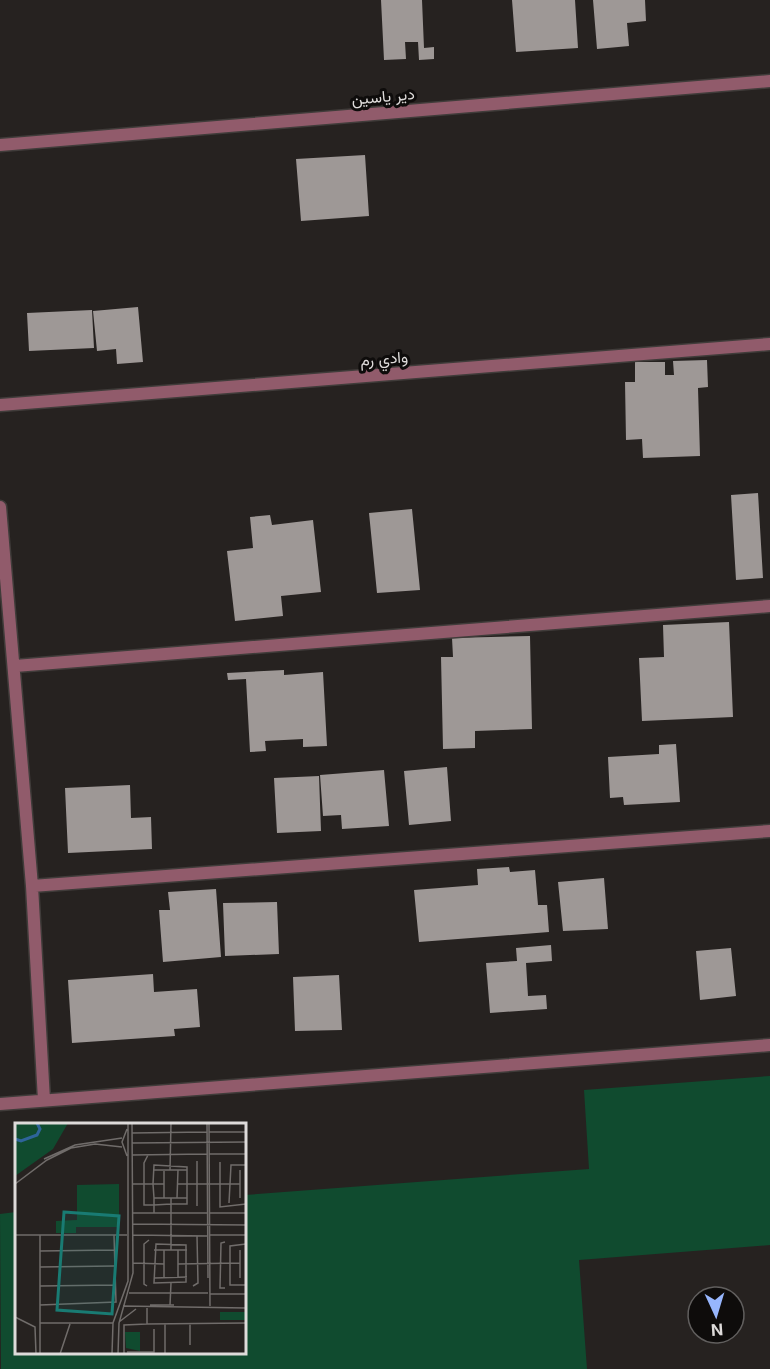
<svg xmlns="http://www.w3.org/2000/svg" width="770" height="1369" viewBox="0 0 770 1369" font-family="Inter,Vazirmatn,sans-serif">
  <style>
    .green { fill: #104b2f }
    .building { fill: #9e9896 }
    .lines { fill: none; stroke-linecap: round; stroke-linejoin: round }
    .street-casing { stroke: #403c3a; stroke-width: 15 }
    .street { stroke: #915b6b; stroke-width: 12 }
    .labels { text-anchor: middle; stroke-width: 6; stroke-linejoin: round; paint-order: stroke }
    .street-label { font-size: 16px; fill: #dedbda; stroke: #0e0c0b }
    .inset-river { fill: none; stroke: #2e649a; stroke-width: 3 }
    .inset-road { fill: none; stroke: #706c6a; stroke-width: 1.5 }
    .view { fill: #197b73; fill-opacity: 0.15; stroke: #197b73; stroke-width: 3 }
    .inset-edge { fill: none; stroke: #dedbda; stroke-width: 3 }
  </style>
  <rect width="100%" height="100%" fill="#262220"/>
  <path class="green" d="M 770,1076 L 770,1245 L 579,1260 L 587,1369 L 1,1369 L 0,1214 L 16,1212 L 16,1352 L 244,1352 L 245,1195 L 589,1169 L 584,1090 Z"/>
  <path class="building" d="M 381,0 L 422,0 L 424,48 L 434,47 L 434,59 L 419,60 L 418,42 L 405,42 L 406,59 L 384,60 Z
    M 512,0 L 575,0 L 578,48 L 516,52 Z
    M 593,0 L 645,0 L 646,21 L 627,23 L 629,46 L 597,49 Z
    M 365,155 L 369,216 L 301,221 L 296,159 Z
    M 138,307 L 143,362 L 117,364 L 116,349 L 97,351 L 93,311 Z
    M 92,310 L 94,348 L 29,351 L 27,313 Z
    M 707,360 L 708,387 L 698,388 L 700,456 L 643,458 L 642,439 L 626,440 L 625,382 L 635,382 L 635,362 L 665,362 L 665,375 L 674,375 L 673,361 Z
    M 758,493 L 763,578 L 736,580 L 731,495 Z
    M 412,509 L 420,590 L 377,593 L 369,513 Z
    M 270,515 L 272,525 L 313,520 L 321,592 L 281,596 L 283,616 L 235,621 L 227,551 L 253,548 L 250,517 Z
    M 729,622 L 733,717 L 642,721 L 639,658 L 664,657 L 663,625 Z
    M 530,636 L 532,729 L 475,731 L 475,748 L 443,749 L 441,657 L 453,657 L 452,638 Z
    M 284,670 L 284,675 L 323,672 L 327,746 L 303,747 L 303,739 L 265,741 L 266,751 L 250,752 L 246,679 L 228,680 L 227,673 Z
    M 676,744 L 680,802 L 624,805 L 623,797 L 610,798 L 608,757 L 659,754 L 659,745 Z
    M 447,767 L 451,821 L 409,825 L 404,771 Z
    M 384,770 L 389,826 L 342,829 L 341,815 L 323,816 L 320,775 Z
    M 319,776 L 321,831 L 277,833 L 274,778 Z
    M 130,785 L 131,818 L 151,817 L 152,849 L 68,853 L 65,788 Z
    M 509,867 L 510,872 L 535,870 L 538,905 L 547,905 L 549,932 L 419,942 L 414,890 L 478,885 L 477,869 Z
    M 604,878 L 608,929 L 563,931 L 558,882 Z
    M 216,889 L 221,957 L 163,962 L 159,910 L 170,910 L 168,892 Z
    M 277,902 L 279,954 L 225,956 L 223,903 Z
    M 551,945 L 552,961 L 526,963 L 528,996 L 546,995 L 547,1009 L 490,1013 L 486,963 L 517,961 L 516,948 Z
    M 731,948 L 736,996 L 700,1000 L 696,951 Z
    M 153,974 L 154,992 L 197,989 L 200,1027 L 174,1029 L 175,1036 L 72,1043 L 68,980 Z
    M 339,975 L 342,1030 L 295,1031 L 293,977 Z"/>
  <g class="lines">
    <g class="street-casing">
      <path id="street" d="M 0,145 L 770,81
        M 0,405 L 770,344
        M 0,507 L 32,886 L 44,1100
        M 15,666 L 770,606
        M 32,886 L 770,831
        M 0,1104 L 770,1045"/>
    </g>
    <use href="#street" class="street"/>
  </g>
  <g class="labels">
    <g class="street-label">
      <text transform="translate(383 96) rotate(-5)" y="6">دير ياسين</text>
      <text transform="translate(384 358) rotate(-4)" y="6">وادي رم</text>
    </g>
  </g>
  <g transform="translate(15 1123)">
    <rect width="231" height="231" fill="#262220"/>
    <path d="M 53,0 L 38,26 L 0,53 L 0,0 ZM 104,61 L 104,104 L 61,104 L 61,110 L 41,110 L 41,98 L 62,97 L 62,62 ZM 205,189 L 231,189 L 231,197 L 205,197 ZM 110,209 L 125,209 L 125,228 L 111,225 Z" fill="#104b2f"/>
    <path class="inset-river" d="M 0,16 L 6,18 L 22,12 L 25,6 L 22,0"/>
    <path class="inset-road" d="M 192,0 L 193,155M 194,0 L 195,183M 194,9 L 231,9M 117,10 L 192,9M 117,20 L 231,19M 194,31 L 231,31M 117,32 L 192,31M 133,32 L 129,40 L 129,82 L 139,82 L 156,81 L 172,81 L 172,44 L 139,42 L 138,61 L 139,75 L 139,90M 112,33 L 107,19 L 112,6M 29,36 L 60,22 L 107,15M 205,39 L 205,84 L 231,81M 139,47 L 172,47M 155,47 L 156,0M 149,48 L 149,75M 0,61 L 32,37 L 56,25 L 80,21 L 107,24M 118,61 L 149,61M 162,61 L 225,61M 139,75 L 172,75M 162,75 L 163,47M 225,75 L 225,47M 214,80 L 216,42 L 231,42M 182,83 L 182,38M 118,90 L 192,90M 195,90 L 231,90M 118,101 L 231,102M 0,112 L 112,112M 25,112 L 25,231M 118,112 L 193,113M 195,112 L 231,112M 210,119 L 206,120 L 205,165 L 210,165M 141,121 L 171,122 L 171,159 L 139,160 ZM 231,121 L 215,123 L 215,162 L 231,162M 139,127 L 172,127M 156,127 L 156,75M 163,127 L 163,154M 25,128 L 99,127M 118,140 L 149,141M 163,141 L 225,140M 25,144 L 99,143M 149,154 L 149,127M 139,155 L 172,154M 225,155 L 225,127M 25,163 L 100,162M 132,163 L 129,161 L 129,121 L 134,117M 178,163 L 183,160 L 182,113M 114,170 L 193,170M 195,171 L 231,171M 25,182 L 101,179 L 99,112M 135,182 L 159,182M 155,182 L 156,160M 108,183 L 231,185M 132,185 L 132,201 L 231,200M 0,194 L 20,204 L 21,231M 104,199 L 121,186M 25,200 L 98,200M 175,222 L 175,201M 112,229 L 139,229 L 139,206M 45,231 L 55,201M 97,231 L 98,200 L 113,158 L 113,0M 103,231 L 104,200 L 118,150 L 117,0M 109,231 L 109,202 L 132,201M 150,231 L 150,201"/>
    <path class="view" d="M 49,89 L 104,93 L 97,191 L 42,187 Z"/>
    <rect width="231" height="231" class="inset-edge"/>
  </g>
  <g transform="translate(716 1315) rotate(176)"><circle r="28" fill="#0e0c0b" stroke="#615f5e" stroke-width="1.5"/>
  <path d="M0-4.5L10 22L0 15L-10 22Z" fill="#97b6fd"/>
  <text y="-9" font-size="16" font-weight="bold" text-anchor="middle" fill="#dedbda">N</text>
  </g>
</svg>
